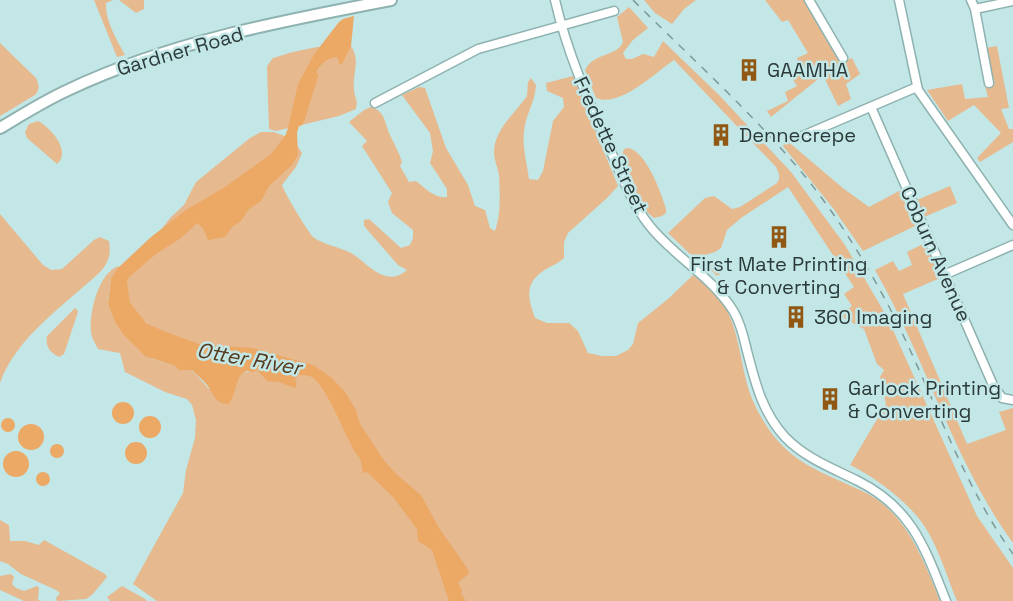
<svg xmlns="http://www.w3.org/2000/svg" width="1013" height="601" viewBox="0 0 1013 601" font-family="'Space Grotesk',sans-serif">
  <style>
    .green { fill: #e6b98f }
    .water { fill: #eca865 }
    .lines { fill: none; stroke-linecap: round; stroke-linejoin: round }
    .river { stroke: #eca865; stroke-width: 10 }
    .minor-casing { stroke: #8eb2b0; stroke-width: 11 }
    .major-casing { stroke: #8eb2b0; stroke-width: 14 }
    .minor { stroke: #fff; stroke-width: 8 }
    .major { stroke: #fff; stroke-width: 10 }
    .rail { stroke: #7e9998; stroke-width: 1.5; stroke-dasharray: 8 8; stroke-linecap: butt }
    .labels { text-anchor: middle; stroke-width: 5; stroke-linejoin: round; paint-order: stroke }
    .street-label { font-size: 20px; fill: #2b3939; stroke: #c2e7e6 }
    .poi-label { font-size: 20px; fill: #2b3939; stroke: #c2e7e6; text-anchor: start }
    .water-label { font-size: 21px; font-style: italic; fill: #563a1d; stroke: #c2e7e6 }
  </style>
  <rect width="100%" height="100%" fill="#c2e7e6"/>
  <path class="green" d="M 94,0 L 113,0 L 106,3 C 105,21 117,40 125,55 L 117,57 Z
    M 119,0 L 144,0 L 144,9 L 136,13 Z
    M 644,0 L 696,0 L 684,9 L 672,24 L 655,13 Z
    M 765,0 L 804,0 L 840,63 L 852,58 L 860,74 L 846,84 L 851,99 L 838,106 L 823,75 L 771,117 L 767,111 L 788,101 L 785,92 L 797,86 L 792,78 C 801,73 800,67 797,58 L 808,53 L 788,20 L 782,22 Z
    M 629,7 L 648,28 L 633,40 L 623,53 L 626,59 L 632,59 L 643,54 L 654,57 L 663,41 L 719,95 L 791,172 L 845,245 L 887,317 L 977,516 L 1013,568 L 1013,601 L 957,601 C 947,577 936,540 920,520 C 904,499 873,476 850,465 L 886,404 L 880,377 L 884,370 L 877,364 L 864,329 L 840,316 L 852,306 L 844,294 L 854,287 L 788,187 L 741,218 L 727,230 L 721,248 L 715,252 L 699,257 L 690,254 L 668,233 L 705,198 L 714,196 L 732,209 L 740,207 L 777,183 C 781,177 779,173 776,167 L 674,60 C 656,72 620,108 596,98 L 585,70 C 594,52 617,57 623,42 L 617,17 Z
    M 0,43 L 36,78 C 39,85 40,89 35,95 L 0,116 Z
    M 351,46 C 361,61 352,73 354,90 C 355,100 358,97 356,109 L 339,116 L 276,131 L 269,129 L 267,66 L 273,58 L 293,52 L 317,47 Z
    M 997,46 L 1009,108 L 1001,109 L 1009,129 L 1013,129 L 1013,142 L 980,162 L 977,158 L 1001,133 L 974,105 L 948,121 L 927,90 L 962,84 L 965,99 L 988,97 L 985,86 L 995,84 L 986,48 Z
    M 573,76 L 618,186 L 607,198 L 568,233 L 564,242 L 564,258 C 558,264 550,266 543,271 C 524,284 528,299 535,318 L 547,323 L 569,323 L 578,331 L 588,353 L 602,356 L 616,356 L 628,350 L 633,344 L 638,323 L 668,299 L 693,275 C 699,280 705,284 711,289 C 743,319 737,366 754,403 C 759,415 769,431 778,441 C 801,468 837,478 868,494 C 907,515 924,561 940,601 L 157,601 L 133,584 L 183,493 L 186,470 L 195,438 L 196,420 L 192,405 L 187,399 L 165,392 L 125,372 L 120,353 L 98,349 C 95,343 91,337 91,331 C 89,313 99,270 120,266 L 111,278 L 109,293 L 108,304 L 114,320 L 138,349 L 153,359 L 175,366 L 180,370 L 192,370 L 209,389 L 235,384 C 244,372 241,373 257,370 L 265,378 L 272,371 L 222,357 L 143,327 L 126,308 L 123,299 L 121,283 L 170,218 L 184,205 L 196,182 L 250,138 L 261,132 L 273,132 L 285,136 L 284,173 L 298,155 L 297,145 L 302,153 L 296,167 L 282,185 C 284,192 308,232 313,237 C 320,243 341,248 351,253 C 368,263 385,289 407,270 L 398,265 L 364,226 L 364,220 L 369,219 L 401,248 L 410,245 L 413,238 L 413,230 L 392,213 L 388,202 L 392,193 L 362,146 L 367,141 L 349,122 L 364,110 L 371,107 C 386,112 384,122 390,135 C 394,144 399,152 402,162 L 400,166 L 409,182 L 416,181 C 425,188 435,199 447,197 L 447,189 L 430,163 L 433,151 L 430,133 L 402,95 L 419,87 L 425,88 L 446,148 L 468,185 L 475,206 L 485,210 L 490,228 L 495,231 C 501,214 500,194 499,175 C 498,168 494,160 494,152 C 494,130 516,112 527,96 L 528,82 L 531,78 L 536,85 C 535,103 526,113 524,131 C 522,146 527,164 529,179 L 538,180 L 543,171 L 553,121 L 564,107 L 563,98 L 547,91 L 546,83 Z
    M 38,121 C 50,127 72,151 57,164 L 27,138 L 25,132 L 29,124 Z
    M 786,140 L 844,189 L 869,207 L 901,190 L 917,225 L 863,251 L 833,208 L 783,146 Z
    M 628,148 C 646,151 661,192 666,209 L 666,213 L 662,216 L 654,218 C 637,206 628,177 621,158 L 624,149 Z
    M 950,186 L 957,203 L 924,217 L 917,200 Z
    M 0,214 L 43,265 L 51,270 L 62,269 L 94,240 L 100,237 L 109,241 C 111,255 109,262 100,272 C 65,305 16,337 0,383 Z
    M 925,243 L 940,278 L 903,294 L 967,444 L 1006,430 L 999,412 L 1013,408 L 1013,543 C 954,462 925,357 875,270 L 893,261 L 899,271 L 912,265 L 907,252 Z
    M 720,260 L 722,264 L 721,273 L 717,276 L 709,268 L 713,263 Z
    M 75,308 L 78,311 L 77,315 L 64,354 L 59,357 C 50,352 45,347 47,336 Z
    M 0,520 L 9,525 L 10,541 L 25,541 L 39,545 L 44,540 L 105,574 L 107,577 L 92,595 L 86,599 L 57,601 L 56,598 L 60,593 L 56,590 L 21,574 L 8,564 L 0,561 Z
    M 11,574 L 14,577 L 12,584 L 16,588 L 24,591 L 37,586 L 39,588 L 38,600 L 41,601 L 24,601 L 0,590 L 0,576 Z
    M 122,586 L 145,599 L 147,601 L 110,601 L 107,597 Z"/>
  <path class="water" d="M 354,16 L 351,46 L 342,64 L 340,64 L 337,57 C 316,58 307,90 303,106 L 307,112 L 301,118 L 297,133 L 298,155 L 292,165 L 269,186 L 261,201 L 249,209 L 240,222 L 232,227 L 225,237 L 208,240 L 203,228 L 197,223 L 181,238 L 156,254 L 129,277 L 123,289 L 123,299 L 126,308 L 138,320 L 166,332 L 202,345 L 252,348 L 313,365 L 332,378 L 345,392 L 356,410 L 360,424 L 383,459 L 396,474 L 421,495 L 439,528 L 467,568 L 469,574 L 458,582 L 462,591 L 461,594 L 466,601 L 449,601 L 432,550 L 418,541 L 417,529 L 393,497 L 367,472 L 363,473 C 362,469 362,464 360,459 C 359,456 357,455 355,452 C 345,435 327,387 312,377 C 307,375 302,375 298,375 L 295,380 L 297,384 L 295,388 L 279,382 L 267,381 L 257,370 L 253,372 L 247,371 C 234,377 237,393 229,404 C 215,404 214,394 207,385 C 203,380 197,375 192,370 L 179,370 L 175,366 L 145,356 L 123,334 L 114,320 L 108,304 L 111,278 L 118,268 L 151,237 L 186,210 L 225,187 L 271,154 L 285,136 L 288,128 L 298,84 L 315,53 L 339,22 L 343,19 Z
    M112 413a11 11 0 1 1 22 0a11 11 0 1 1-22 0Z
    M139 427a11 11 0 1 1 22 0a11 11 0 1 1-22 0Z
    M1 425a7 7 0 1 1 14 0a7 7 0 1 1-14 0Z
    M18 437a13 13 0 1 1 26 0a13 13 0 1 1-26 0Z
    M125 453a11 11 0 1 1 22 0a11 11 0 1 1-22 0Z
    M50 451a7 7 0 1 1 14 0a7 7 0 1 1-14 0Z
    M3 464a13 13 0 1 1 26 0a13 13 0 1 1-26 0Z
    M36 479a7 7 0 1 1 14 0a7 7 0 1 1-14 0Z"/>
  <g class="lines">
    <path class="river" d="M 299,121 L 313,76
      M 122,282 L 125,305 L 140,323"/>
    <g class="minor-casing">
      <path id="minor" d="M 555,0 C 567,52 588,100 610,149 C 621,175 631,202 649,225 C 674,257 712,276 734,312 C 741,324 744,338 747,351 C 755,382 762,412 785,437 C 805,458 832,468 858,481 C 912,508 925,548 946,601
        M 809,0 L 843,58
        M 899,0 L 918,90 L 1013,225
        M 971,0 L 975,9 L 989,83
        M 975,9 L 1013,1
        M 375,103 L 478,49 L 614,11
        M 871,107 L 993,385 L 1002,398 L 1013,400
        M 800,137 L 917,87
        M 946,274 L 1013,245"/>
    </g>
    <g class="major-casing">
      <path id="major" d="M 0,128 C 22,115 44,101 68,90 C 169,42 281,21 391,0"/>
    </g>
    <use href="#minor" class="minor"/>
    <use href="#major" class="major"/>
    <path class="rail" d="M 633,0 C 692,59 755,115 808,180 C 835,214 859,252 880,290 C 928,376 955,473 1013,554"/>
  </g>
  <defs>
    <g id="building-bare" transform="scale(1.8)"><path d="M-4-6H4V6H1V3H-1V6H-4ZM-2.5-4.3h1.7v1.8h-1.7ZM.8-4.3h1.7v1.8H.8ZM-2.5-1h1.7V.8h-1.7ZM.8-1h1.7V.8H.8Z" fill="#915813" stroke="#c2e7e6" stroke-width="2.5" paint-order="stroke"/></g>
  </defs>
  <g fill-rule="evenodd">
    <use href="#building-bare" x="749" y="70"/>
    <use href="#building-bare" x="721" y="135"/>
    <use href="#building-bare" x="779" y="237"/>
    <use href="#building-bare" x="796" y="317"/>
    <use href="#building-bare" x="830" y="399"/>
  </g>
  <g class="labels">
    <g class="street-label">
      <text transform="translate(180 51) rotate(-16)" y="7">Gardner Road</text>
      <text transform="translate(611 145) rotate(65)" y="7">Fredette Street</text>
      <text transform="translate(936 254) rotate(66)" y="7">Coburn Avenue</text>
    </g>
    <g class="poi-label">
      <text x="767" y="77">GAAMHA</text>
      <text x="739" y="142">Dennecrepe</text>
      <text x="779" y="271" text-anchor="middle">First Mate Printing<tspan x="779" dy="23">&amp; Converting</tspan></text>
      <text x="814" y="324">360 Imaging</text>
      <text x="848" y="395">Garlock Printing<tspan x="848" dy="23">&amp; Converting</tspan></text>
    </g>
    <g class="water-label">
      <text transform="translate(249 359) rotate(10)" y="7">Otter River</text>
    </g>
  </g>
</svg>
